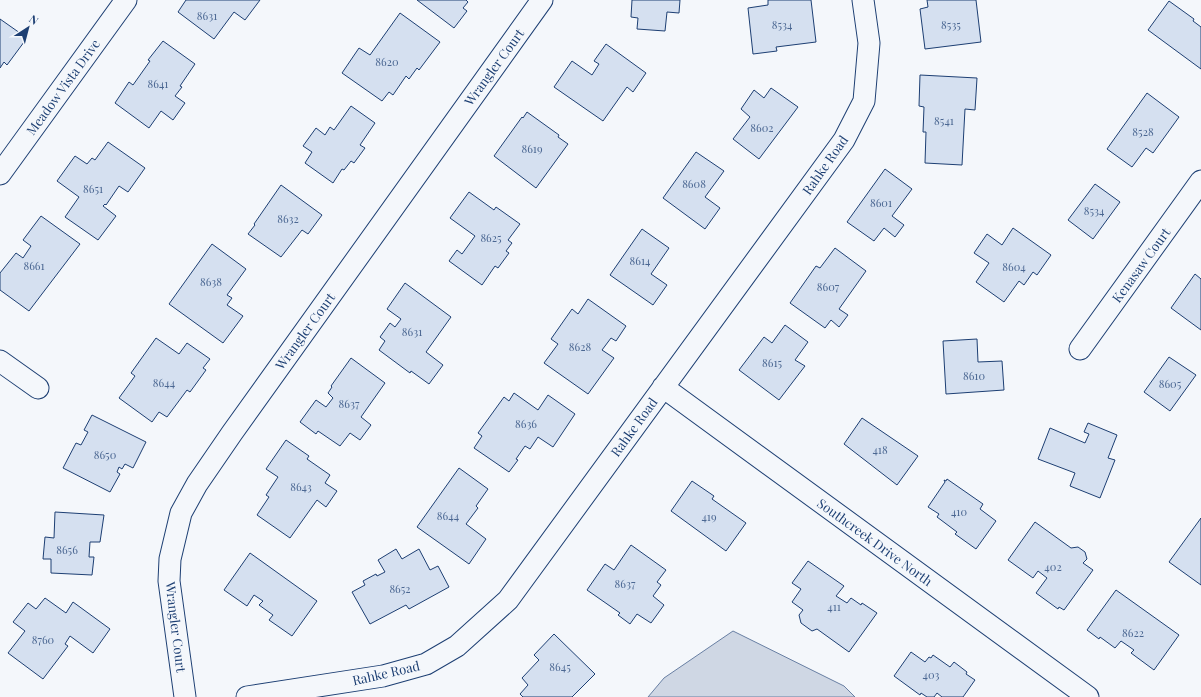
<svg xmlns="http://www.w3.org/2000/svg" width="1201" height="697" viewBox="0 0 1201 697" font-family="'Playfair Display',serif">
  <style>
    .water { fill: #cfd7e4; stroke: #687fa3 }
    .building { fill: #d5e0f0; stroke: #1d3f73 }
    .lines { fill: none; stroke-linecap: round; stroke-linejoin: round }
    .minor-casing { stroke: #1d3f73; stroke-width: 23 }
    .minor { stroke: #f4f7fb; stroke-width: 21 }
    .labels { text-anchor: middle; stroke-width: 3; stroke-linejoin: round; paint-order: stroke }
    .number-label { font-size: 11px; fill: #4b6792 }
    .street-label { font-size: 13px; fill: #1d3f73; stroke: #f4f7fb }
  </style>
  <rect width="100%" height="100%" fill="#f4f7fb"/>
  <path class="water" d="M 733,631 L 844,686 L 855,697 L 648,697 L 664,678 Z"/>
  <path class="building" d="M 186,0 L 260,0 L 245,20 L 234,12 L 214,39 L 178,12 Z
    M 417,0 L 466,0 L 468,2 L 463,8 L 467,11 L 454,28 Z
    M 632,0 L 680,0 L 679,13 L 667,12 L 665,31 L 637,29 L 638,18 L 631,17 Z
    M 768,0 L 811,0 L 816,42 L 776,47 L 777,51 L 753,54 L 748,8 L 768,5 Z
    M 927,0 L 976,0 L 981,42 L 925,49 L 920,9 L 928,7 Z
    M 1169,1 L 1194,19 L 1193,21 L 1201,27 L 1201,69 L 1148,30 Z
    M 400,13 L 440,42 L 419,70 L 417,68 L 409,79 L 406,76 L 393,95 L 389,92 L 382,101 L 342,73 L 359,48 L 370,55 Z
    M 0,19 L 27,38 L 7,65 L 4,62 L 0,68 Z
    M 163,41 L 195,64 L 180,86 L 182,87 L 175,96 L 185,103 L 173,120 L 161,111 L 149,128 L 115,103 L 129,82 L 133,85 L 150,61 L 148,60 Z
    M 606,44 L 646,73 L 633,92 L 627,87 L 603,121 L 554,87 L 572,61 L 592,75 L 599,64 L 594,61 Z
    M 920,75 L 977,78 L 975,110 L 965,109 L 962,165 L 925,163 L 926,132 L 923,132 L 924,107 L 919,106 Z
    M 771,88 L 798,107 L 759,159 L 733,139 L 750,117 L 741,109 L 754,90 L 764,98 Z
    M 1147,93 L 1179,117 L 1153,153 L 1146,148 L 1132,167 L 1107,149 Z
    M 351,106 L 375,123 L 360,145 L 365,148 L 354,163 L 351,161 L 344,170 L 342,169 L 333,183 L 305,163 L 312,152 L 303,146 L 316,128 L 325,135 L 330,127 L 334,130 Z
    M 527,112 L 559,135 L 558,137 L 568,144 L 536,188 L 494,156 L 522,117 L 523,118 Z
    M 108,142 L 145,168 L 128,192 L 119,186 L 106,205 L 105,204 L 103,206 L 116,216 L 98,240 L 65,217 L 79,197 L 57,181 L 75,156 L 87,164 L 92,158 L 95,160 Z
    M 696,152 L 724,171 L 705,197 L 720,208 L 705,229 L 663,198 Z
    M 885,169 L 912,189 L 892,216 L 904,225 L 895,237 L 884,228 L 874,241 L 847,222 Z
    M 1095,184 L 1120,202 L 1093,239 L 1068,220 Z
    M 281,185 L 322,215 L 308,234 L 302,230 L 281,257 L 248,234 L 255,225 L 254,224 Z
    M 469,192 L 494,210 L 496,207 L 520,224 L 508,240 L 512,243 L 506,251 L 509,253 L 498,268 L 495,266 L 482,285 L 449,261 L 457,250 L 462,254 L 475,236 L 450,218 Z
    M 41,216 L 80,244 L 29,311 L 0,290 L 0,273 L 16,253 L 23,258 L 31,246 L 23,240 Z
    M 1013,228 L 1051,255 L 1037,275 L 1033,272 L 1024,285 L 1019,281 L 1004,302 L 976,282 L 989,263 L 974,253 L 987,234 L 1002,245 Z
    M 642,229 L 669,248 L 651,274 L 667,285 L 653,305 L 610,275 Z
    M 212,244 L 246,269 L 227,295 L 232,298 L 227,305 L 243,316 L 223,343 L 169,304 Z
    M 835,248 L 866,271 L 839,309 L 848,315 L 839,327 L 831,320 L 825,328 L 790,303 L 816,266 L 820,268 Z
    M 1195,274 L 1201,279 L 1201,330 L 1171,308 Z
    M 405,283 L 451,317 L 426,352 L 443,365 L 429,384 L 411,371 L 410,373 L 379,350 L 385,341 L 380,337 L 390,323 L 395,327 L 401,319 L 387,309 Z
    M 588,299 L 626,326 L 616,341 L 611,338 L 602,350 L 614,358 L 588,394 L 544,363 L 558,344 L 551,339 L 572,309 L 578,314 Z
    M 785,325 L 808,342 L 795,360 L 805,366 L 779,400 L 739,370 L 764,337 L 772,343 Z
    M 156,338 L 179,354 L 187,343 L 210,359 L 203,368 L 206,370 L 190,392 L 187,390 L 167,417 L 159,412 L 152,422 L 119,398 L 135,376 L 131,373 Z
    M 977,339 L 978,362 L 1002,361 L 1004,390 L 946,394 L 943,341 Z
    M 1169,357 L 1196,375 L 1170,411 L 1144,392 Z
    M 351,358 L 385,383 L 361,417 L 371,425 L 360,440 L 350,433 L 340,446 L 318,431 L 316,434 L 300,422 L 316,400 L 326,407 L 333,398 L 328,393 L 332,387 L 331,386 Z
    M 514,393 L 538,410 L 548,395 L 575,414 L 553,447 L 538,437 L 530,449 L 525,446 L 516,459 L 518,460 L 509,472 L 474,448 L 482,436 L 478,433 L 504,397 L 509,401 Z
    M 92,415 L 146,442 L 133,468 L 125,464 L 122,469 L 119,467 L 117,472 L 120,474 L 110,492 L 63,468 L 76,443 L 81,445 L 88,432 L 84,430 Z
    M 862,418 L 918,456 L 897,485 L 844,444 Z
    M 1088,423 L 1117,435 L 1108,458 L 1115,460 L 1100,498 L 1070,486 L 1075,473 L 1038,459 L 1050,428 L 1085,443 L 1089,434 L 1084,432 Z
    M 286,440 L 309,456 L 307,459 L 330,475 L 325,483 L 337,491 L 326,507 L 317,500 L 290,538 L 257,515 L 269,497 L 266,495 L 278,477 L 266,469 Z
    M 459,468 L 488,489 L 476,506 L 478,508 L 466,524 L 486,539 L 469,564 L 417,527 Z
    M 947,479 L 983,504 L 980,509 L 996,521 L 976,549 L 955,534 L 957,532 L 937,517 L 939,514 L 928,507 L 945,482 L 944,480 L 946,481 Z
    M 692,481 L 714,496 L 712,499 L 746,523 L 726,551 L 671,511 Z
    M 55,512 L 104,515 L 100,542 L 90,542 L 89,557 L 94,557 L 92,575 L 51,573 L 51,559 L 43,559 L 45,537 L 54,538 Z
    M 1201,518 L 1201,585 L 1169,562 Z
    M 1035,522 L 1071,548 L 1078,547 L 1085,552 L 1087,559 L 1083,563 L 1093,570 L 1064,610 L 1059,607 L 1058,609 L 1036,593 L 1047,578 L 1038,571 L 1033,578 L 1008,560 Z
    M 631,545 L 666,570 L 657,582 L 661,585 L 653,596 L 664,605 L 651,623 L 637,614 L 630,624 L 618,615 L 620,613 L 587,590 L 605,564 L 614,570 Z
    M 396,549 L 402,559 L 419,549 L 430,570 L 438,566 L 449,587 L 409,609 L 406,605 L 370,624 L 352,592 L 365,585 L 363,581 L 376,574 L 377,576 L 385,572 L 378,560 Z
    M 250,553 L 317,601 L 292,636 L 269,620 L 273,615 L 259,605 L 263,601 L 254,595 L 247,606 L 224,590 Z
    M 808,561 L 844,586 L 836,596 L 847,603 L 851,598 L 861,605 L 862,603 L 877,613 L 849,652 L 817,629 L 812,631 L 801,623 L 799,615 L 803,610 L 792,602 L 801,589 L 792,583 Z
    M 1116,590 L 1179,635 L 1154,670 L 1131,653 L 1134,650 L 1121,641 L 1115,648 L 1100,637 L 1099,639 L 1087,630 Z
    M 45,598 L 66,613 L 73,602 L 110,629 L 93,653 L 70,636 L 65,644 L 68,646 L 43,679 L 8,653 L 25,631 L 13,622 L 28,603 L 36,609 Z
    M 554,634 L 595,674 L 572,697 L 523,697 L 520,694 L 528,685 L 522,678 L 539,660 L 534,655 Z
    M 911,652 L 925,662 L 929,657 L 931,658 L 933,655 L 950,667 L 954,662 L 967,672 L 966,674 L 975,680 L 963,697 L 942,697 L 937,693 L 934,697 L 927,697 L 921,693 L 920,695 L 894,676 Z"/>
  <g class="lines">
    <g class="minor-casing">
      <path id="minor" d="M 0,174 L 126,0
        M 1080,349 L 1201,181
        M 0,361 L 38,388
        M 663,387 L 1088,697
        M 185,697 L 169,581 L 170,559 L 181,513 L 197,484 L 232,433 L 542,0
        M 247,697 L 383,676 L 426,664 L 457,646 L 508,600 L 844,140 L 864,101 L 869,43 L 863,0"/>
    </g>
    <use href="#minor" class="minor"/>
  </g>
  <g class="labels">
    <g class="number-label">
      <text x="207" y="20">8631</text>
      <text x="782" y="29">8534</text>
      <text x="951" y="29">8535</text>
      <text x="387" y="66">8620</text>
      <text x="158" y="88">8641</text>
      <text x="944" y="125">8541</text>
      <text x="762" y="132">8602</text>
      <text x="1143" y="136">8528</text>
      <text x="532" y="153">8619</text>
      <text x="694" y="188">8608</text>
      <text x="93" y="193">8651</text>
      <text x="881" y="207">8601</text>
      <text x="1094" y="215">8534</text>
      <text x="288" y="223">8632</text>
      <text x="491" y="242">8625</text>
      <text x="640" y="265">8614</text>
      <text x="34" y="270">8661</text>
      <text x="1014" y="271">8604</text>
      <text x="211" y="286">8638</text>
      <text x="828" y="291">8607</text>
      <text x="412" y="336">8631</text>
      <text x="580" y="351">8628</text>
      <text x="772" y="367">8615</text>
      <text x="974" y="380">8610</text>
      <text x="164" y="387">8644</text>
      <text x="1170" y="388">8605</text>
      <text x="349" y="408">8637</text>
      <text x="526" y="428">8636</text>
      <text x="880" y="454">418</text>
      <text x="105" y="459">8650</text>
      <text x="301" y="491">8643</text>
      <text x="959" y="516">410</text>
      <text x="448" y="520">8644</text>
      <text x="709" y="521">419</text>
      <text x="67" y="554">8656</text>
      <text x="1053" y="571">402</text>
      <text x="625" y="588">8637</text>
      <text x="400" y="593">8652</text>
      <text x="834" y="611">411</text>
      <text x="1133" y="637">8622</text>
      <text x="43" y="644">8760</text>
      <text x="560" y="671">8645</text>
      <text x="931" y="679">403</text>
    </g>
    <g class="street-label">
      <text transform="translate(494 67) rotate(-54)" y="5">Wrangler Court</text>
      <text transform="translate(63 87) rotate(-54)" y="5">Meadow Vista Drive</text>
      <text transform="translate(825 165) rotate(-55)" y="5">Rahke Road</text>
      <text transform="translate(1141 265) rotate(-54)" y="5">Kenasaw Court</text>
      <text transform="translate(305 331) rotate(-54)" y="5">Wrangler Court</text>
      <text transform="translate(634 427) rotate(-54)" y="5">Rahke Road</text>
      <text transform="translate(875 542) rotate(36)" y="5">Southcreek Drive North</text>
      <text transform="translate(176 627) rotate(83)" y="5">Wrangler Court</text>
      <text transform="translate(386 673) rotate(-13)" y="5">Rahke Road</text>
    </g>
  </g>
  <g transform="translate(28 28) rotate(36)" stroke="#f4f7fb" stroke-width="3" paint-order="stroke">
  <path d="M0-3L7 15L0 10L-7 15Z" fill="#1d3f73"/>
  <text y="-6" font-size="11" font-weight="bold" text-anchor="middle" fill="#1d3f73">N</text>
  </g>
</svg>
